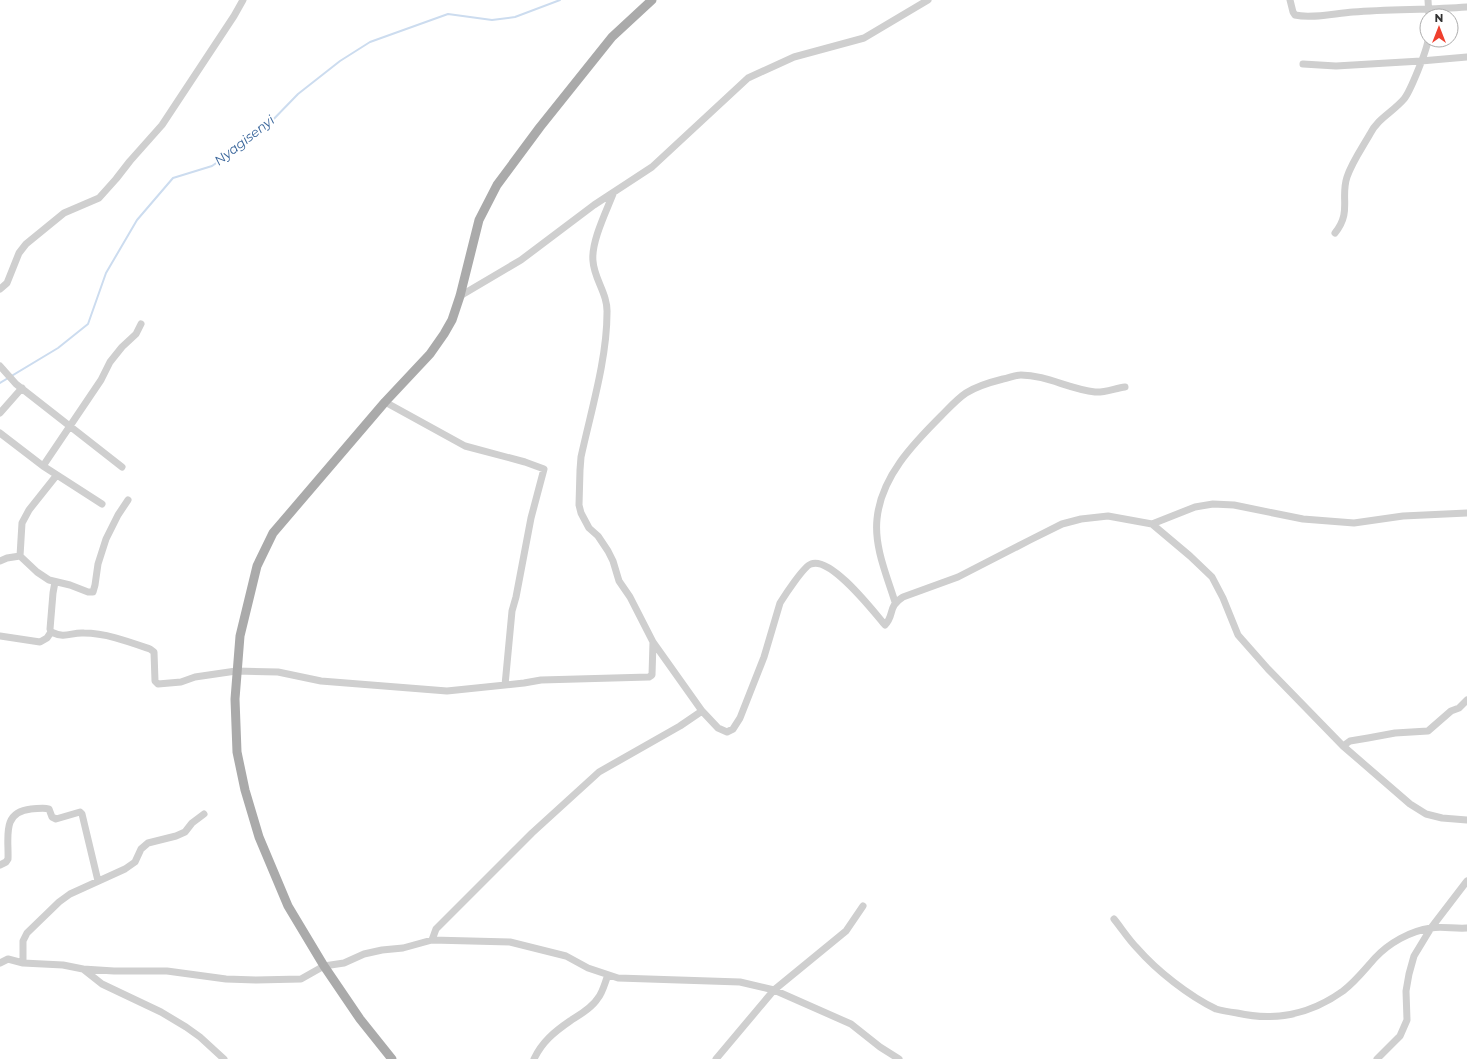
<svg xmlns="http://www.w3.org/2000/svg" width="1467" height="1059" viewBox="0 0 1467 1059" font-family="Montserrat,sans-serif">
  <style>
    .lines { fill: none; stroke-linecap: round; stroke-linejoin: round }
    .stream { stroke: #ccdcef; stroke-width: 2 }
    .minor { stroke: #cfcfcf; stroke-width: 7 }
    .major { stroke: #aaa; stroke-width: 9 }
    .labels { text-anchor: middle; stroke-width: 4; stroke-linejoin: round; paint-order: stroke }
    .water-label { font-size: 13px; font-style: italic; fill: #3a669b; stroke: #fff }
  </style>
  <rect width="100%" height="100%" fill="#fff"/>
  <g class="lines">
    <path class="stream" d="M 0,383 L 58,348 L 88,324 L 106,273 L 137,220 L 173,178 L 212,166 L 264,129 L 298,94 L 340,61 L 370,42 L 448,14 L 492,20 L 515,17 L 560,0"/>
    <path class="minor" d="M 1290,0 L 1293,12 L 1295,15 C 1312,19 1336,13 1353,12 C 1391,9 1429,10 1467,7
      M 1428,0 L 1429,16
      M 1303,64 L 1336,66 L 1421,61 L 1467,57
      M 1335,233 C 1352,212 1340,198 1347,177 C 1352,162 1362,148 1370,134 C 1378,118 1393,112 1404,99 C 1410,92 1427,50 1428,40
      M 0,289 L 7,283 L 19,253 L 26,244 L 64,213 L 99,198 L 116,179 L 130,161 L 162,125 L 234,16 L 243,0
      M 460,296 L 521,260 L 594,205 L 652,167 L 748,78 L 794,57 L 864,38 L 928,0
      M 0,366 L 16,384 L 122,467
      M 385,402 L 465,446 L 525,462 L 544,469 L 531,518 L 516,597 L 512,611 L 505,685
      M 0,413 L 22,388
      M 0,433 L 43,466
      M 56,476 L 29,510 L 22,523 L 20,556 L 37,572 L 49,580 L 70,585 L 88,592 L 93,592 L 95,585 L 98,564 L 106,539 L 118,515 L 128,500
      M 102,504 L 43,466 L 101,380 L 110,362 L 122,347 L 136,334 L 141,324
      M 1152,524 L 1195,507 L 1213,504 L 1234,505 L 1303,519 L 1354,523 L 1403,516 L 1467,513
      M 0,561 L 7,558 L 20,556
      M 55,582 L 53,593 L 50,629 L 51,632 C 66,639 71,632 84,633 C 106,633 130,642 150,649 L 154,652 L 155,681 L 158,684 L 181,682 L 195,677 L 236,671 L 278,672 L 321,681 L 447,691 L 524,683 L 541,680 L 649,677 L 652,675 L 653,642 L 630,597 L 619,581 L 613,561 L 608,551 L 598,536 L 589,528 L 581,513 L 579,505 L 580,470 L 581,457 C 591,411 607,359 607,313 C 608,294 594,279 593,261 C 591,242 606,212 613,194
      M 895,602 C 887,576 874,547 877,519 C 881,477 913,444 941,416 C 949,408 957,399 966,393 C 977,386 991,382 1003,379 C 1009,378 1015,375 1021,375 C 1046,375 1069,389 1095,392 C 1104,393 1116,388 1125,387
      M 0,636 L 40,642 L 47,638 L 51,632
      M 653,642 L 702,711
      M 1343,746 L 1350,741 L 1368,738 L 1395,733 L 1428,731 L 1451,711 L 1459,708 L 1467,700
      M 0,865 L 6,862 L 8,859 C 9,838 1,812 31,809 C 37,809 43,807 49,809 L 52,817 L 56,819 L 80,812 L 82,814 L 98,881
      M 1114,919 C 1122,929 1129,940 1137,948 C 1157,971 1189,996 1216,1009 C 1223,1011 1230,1012 1237,1013 C 1276,1022 1311,1014 1343,991 C 1356,981 1365,969 1375,958 C 1389,943 1410,931 1431,928 C 1442,926 1455,929 1467,928
      M 432,940 L 436,929 L 532,833 L 599,772 L 680,726 L 702,711 L 718,728 L 727,732 L 733,729 L 740,718 L 764,657 L 780,603 C 785,595 804,566 811,564 C 831,556 873,611 885,625 C 895,615 887,607 903,597 L 958,577 L 1030,540 L 1062,524 L 1081,519 L 1108,516 L 1152,524 L 1190,556 L 1212,577 L 1223,598 L 1238,635 L 1268,669 L 1343,746 L 1410,804 L 1426,814 L 1442,818 L 1467,820
      M 0,963 L 8,959 L 23,963 L 63,965 L 83,969 L 102,984 L 161,1012 L 186,1027 L 200,1037 L 224,1059
      M 23,963 L 23,941 L 27,933 L 59,902 L 70,894 L 125,869 L 135,862 L 141,849 L 148,843 L 176,836 L 185,832 L 192,823 L 204,814
      M 83,969 L 114,971 L 167,971 L 226,979 L 256,980 L 301,979 L 324,966 L 344,963 L 364,954 L 382,950 L 403,948 L 432,940 L 510,942 L 566,956 L 588,968 L 618,978 L 740,982 L 774,990 L 851,1024 L 880,1047 L 899,1059
      M 534,1059 C 542,1042 554,1032 570,1021 C 579,1015 592,1008 598,998 C 603,992 605,982 608,975
      M 716,1059 L 774,990 L 846,931 L 863,906
      M 1377,1059 L 1400,1036 L 1407,1020 L 1406,991 L 1409,974 L 1414,956 L 1431,928 L 1467,881"/>
    <path class="major" d="M 392,1059 L 360,1019 L 324,966 L 288,906 L 259,837 L 245,790 L 237,752 L 235,699 L 240,636 L 257,566 L 273,533 L 385,402 L 430,354 L 444,334 L 452,320 L 460,296 L 479,220 L 497,185 L 540,127 L 612,37 L 652,0"/>
  </g>
  <g class="labels">
    <g class="water-label">
      <text transform="translate(244 140) rotate(-38)" y="5">Nyagisenyi</text>
    </g>
  </g>
  <g transform="translate(1439 28)"><circle r="19" fill="#ffffff" stroke="#adadad"/>
  <path d="M0-3L7 15L0 10L-7 15Z" fill="#ef3f2e"/>
  <text y="-6" font-size="11" font-weight="bold" text-anchor="middle" fill="#323232">N</text>
  </g>
</svg>
